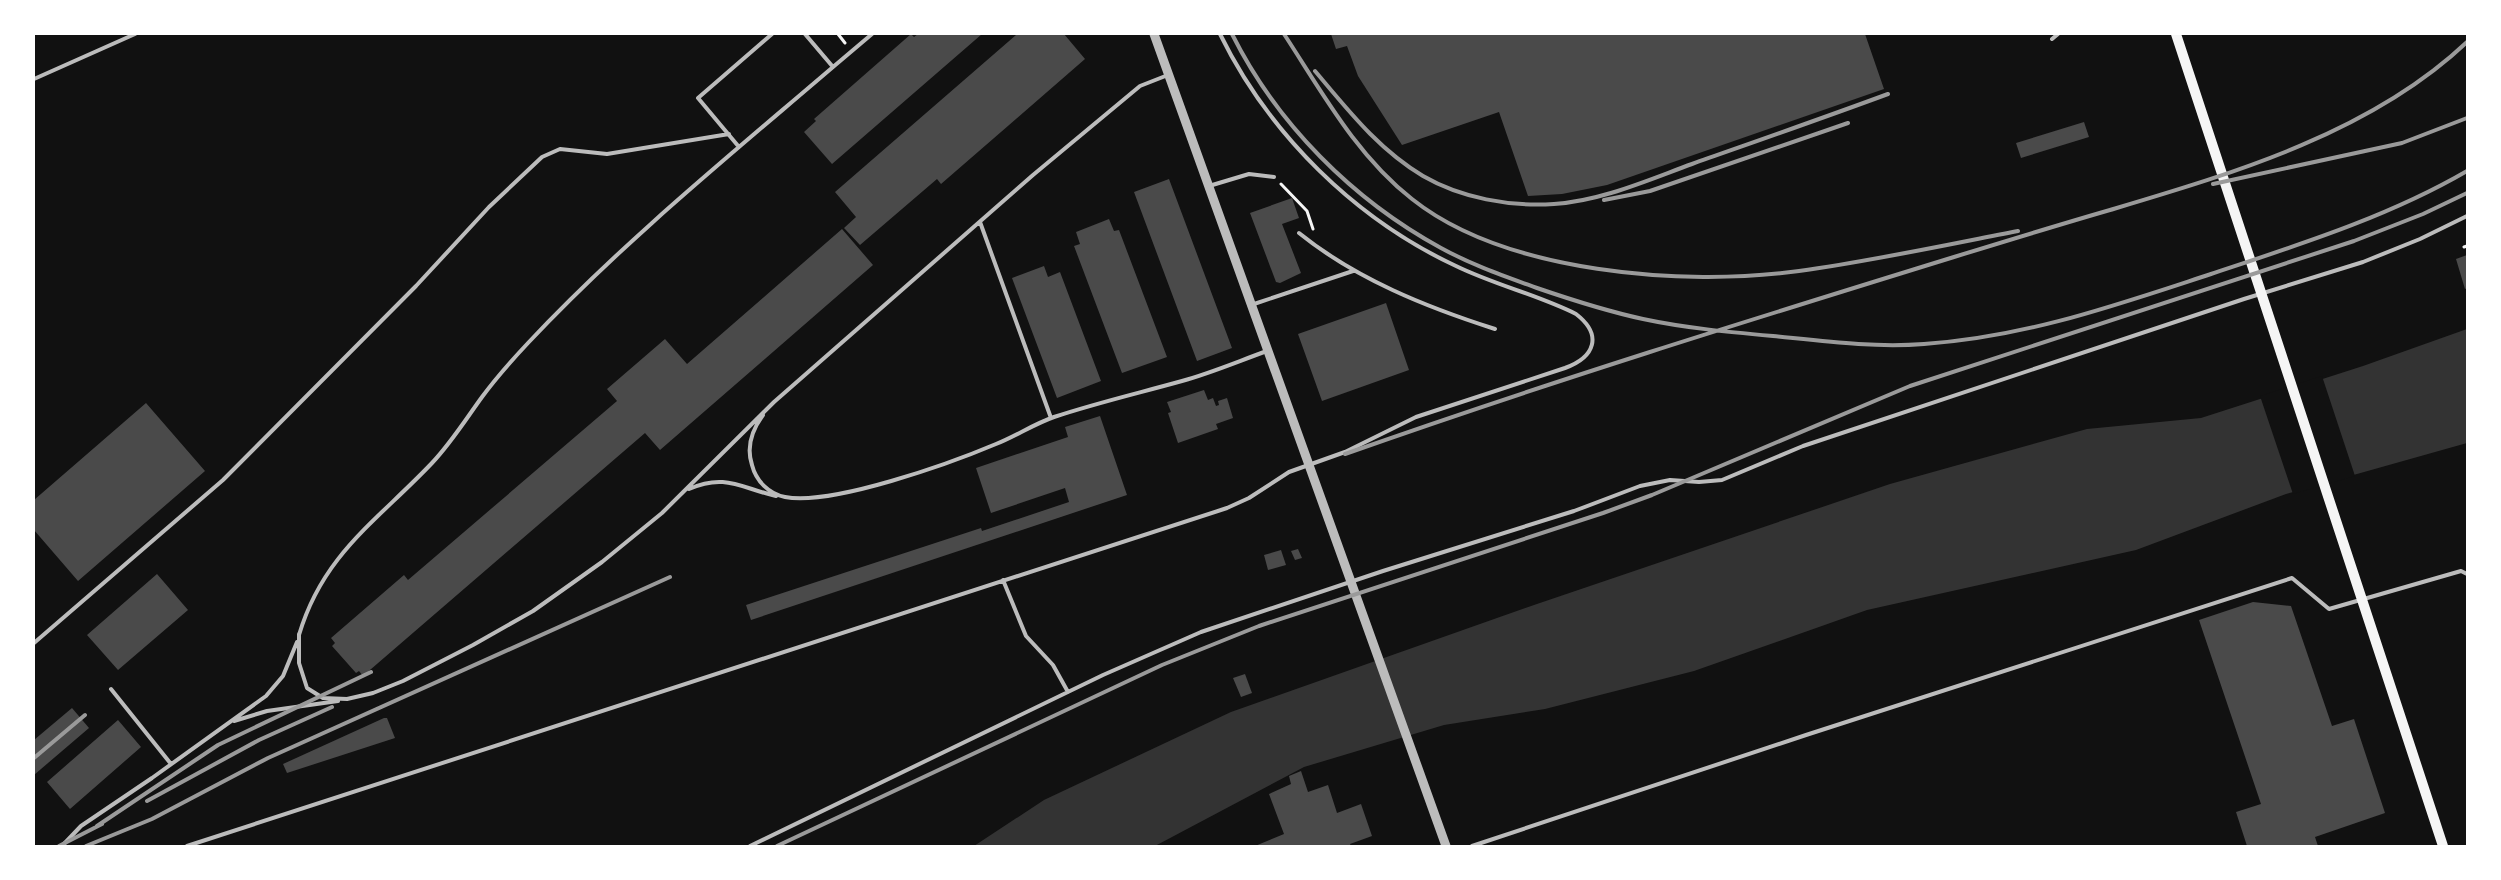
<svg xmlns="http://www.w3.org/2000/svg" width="2501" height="880" viewBox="0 0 2501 880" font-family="Rubik,sans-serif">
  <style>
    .water { fill: #333 }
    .pier { fill: #111 }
    .building { fill: #4a4a4a }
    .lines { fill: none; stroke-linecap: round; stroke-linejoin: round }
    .path { stroke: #f5f5f5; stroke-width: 3 }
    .service { stroke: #bcbcbc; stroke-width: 4 }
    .tertiary { stroke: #bcbcbc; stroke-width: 9 }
    .secondary { stroke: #f5f5f5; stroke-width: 10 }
    .rail { stroke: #9a9a9a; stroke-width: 4 }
  </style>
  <rect width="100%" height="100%" fill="#111"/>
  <path class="water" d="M 2467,329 L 2467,443 L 2286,494 L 2136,550 L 1867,610 L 1694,671 L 1545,709 L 1444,725 L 1304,767 L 1155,846 L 974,846 L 1044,800 L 1231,712 L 1534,605 L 1890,484 L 2087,429 L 2201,418 L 2363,366 Z"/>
  <path class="pier" d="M 2322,376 L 2355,476 L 2293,494 L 2260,396 Z"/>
  <path class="building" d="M 911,34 L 914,37 L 918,34 L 982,34 L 832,164 L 804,132 L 816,121 L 814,119 Z
    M 1015,34 L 1064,34 L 1085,59 L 941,184 L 937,179 L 860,245 L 844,228 L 856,217 L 835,192 L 1016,35 Z
    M 1331,34 L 1865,34 L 1884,89 L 1607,185 L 1562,194 L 1528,196 L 1499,112 L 1402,145 L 1358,76 L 1347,46 L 1336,49 Z
    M 2084,122 L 2089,137 L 2021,158 L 2016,143 Z
    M 1169,179 L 1232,348 L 1197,361 L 1134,192 Z
    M 1292,198 L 1299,218 L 1282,224 L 1301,273 L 1280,283 L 1276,282 L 1250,213 Z
    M 1109,219 L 1114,231 L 1119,230 L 1167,357 L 1122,373 L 1074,246 L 1080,244 L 1076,232 Z
    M 842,229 L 873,265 L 660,450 L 645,433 L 363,676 L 359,671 L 356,673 L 332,646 L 335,643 L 331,638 L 404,575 L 408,580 L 617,401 L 607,389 L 665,339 L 687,364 Z
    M 2467,255 L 2467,288 L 2465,289 L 2456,259 Z
    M 1044,266 L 1048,277 L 1060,272 L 1101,381 L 1057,398 L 1012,278 Z
    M 1386,303 L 1409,370 L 1322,401 L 1298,334 Z
    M 1204,390 L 1208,400 L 1213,398 L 1216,406 L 1219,405 L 1218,401 L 1227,398 L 1233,418 L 1216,424 L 1218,429 L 1178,443 L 1168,413 L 1171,412 L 1167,402 Z
    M 146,403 L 205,471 L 78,581 L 34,530 L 34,500 Z
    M 1100,416 L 1127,495 L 751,620 L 746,605 L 981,528 L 982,531 L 1069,502 L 1065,488 L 991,513 L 976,468 L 1068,437 L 1065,427 Z
    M 1298,549 L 1302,558 L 1295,560 L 1291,551 Z
    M 1281,550 L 1286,565 L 1268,570 L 1264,555 Z
    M 157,574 L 188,610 L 118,670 L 87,635 Z
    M 2253,602 L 2291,606 L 2332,726 L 2354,719 L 2385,813 L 2315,837 L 2318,846 L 2247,846 L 2236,812 L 2261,804 L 2199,620 Z
    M 1245,674 L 1252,693 L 1241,697 L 1233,678 Z
    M 72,708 L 89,728 L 34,775 L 34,740 Z
    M 384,718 L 387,718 L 395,738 L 287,773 L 283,764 Z
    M 118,720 L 141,747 L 70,809 L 47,782 Z
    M 1301,771 L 1308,792 L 1328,785 L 1337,813 L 1361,804 L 1372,836 L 1350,844 L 1351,846 L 1255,846 L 1284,834 L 1269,794 L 1291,784 L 1289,776 Z"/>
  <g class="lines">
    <path class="path" d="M 838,34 L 845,43
      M 1281,184 L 1307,211 L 1313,229
      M 2464,247 L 2467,246"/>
    <path class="service" d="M 805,34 L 833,67 L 872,34
      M 2052,39 L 2058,34
      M 34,79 L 135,34
      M 739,147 L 698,98 L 772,34
      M 1209,186 L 1249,174 L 1274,177
      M 980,222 L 1051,418
      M 1299,233 C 1356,279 1426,307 1495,329
      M 1251,305 L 1353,271
      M 763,415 C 752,430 746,447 752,465 C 756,481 769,494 785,497 C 832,506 951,463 996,444 C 1016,436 1034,424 1054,417 C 1096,403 1139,393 1182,381 C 1211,373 1239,361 1267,351
      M 689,489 C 725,473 741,488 776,496
      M 1003,580 L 1026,636 L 1053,665 L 1068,692
      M 299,634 L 299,663 L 307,688 L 323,698 L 347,699 L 373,693 L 403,681 L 473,645 L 533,611 L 602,562 L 662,513 L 774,402 L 1033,175 L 1140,86 L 1168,75
      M 299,635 C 323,554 377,521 432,463 C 451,443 466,419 482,397 C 496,378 512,360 528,343 C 622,243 729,156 833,67
      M 34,643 L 223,480 L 416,286 L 489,207 L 542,157 L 560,149 L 607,154 L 729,134
      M 111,689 L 171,764
      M 234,721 L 267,711 L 338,701
      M 62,846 L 81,826 L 152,778 L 266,696 L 283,676 L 297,642
      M 187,846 L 1227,508 L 1249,498 L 1289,472 L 1345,452 L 1416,417 L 1565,368 C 1595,357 1603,335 1576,314 C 1538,295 1495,285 1456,266 C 1355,219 1269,134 1220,34
      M 750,846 L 1103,675 L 1201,632 L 1383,571 L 1574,511 L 1640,486 L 1670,480 L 1699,482 L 1722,480 L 1803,446 L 2244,299 L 2363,262 L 2420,239 L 2467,216
      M 1472,846 L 1806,735 L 2292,578 L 2329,609 L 2461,571 L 2467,574"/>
    <path class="tertiary" d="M 1154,34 L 1446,846"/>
    <path class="secondary" d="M 2176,34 L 2443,846"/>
    <path class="rail" d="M 1232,34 C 1277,124 1353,200 1441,248 C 1472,265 1504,276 1537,288 C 1572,300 1606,311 1643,319 C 1685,328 1729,332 1773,336 C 1822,341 1874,348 1924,344 C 2026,337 2116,305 2211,274 C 2298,245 2388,217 2467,171
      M 1284,34 C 1322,92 1356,155 1412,199 C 1505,273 1684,287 1799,271 C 1872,261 1946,245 2018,231
      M 1315,71 C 1348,110 1378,149 1423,176 C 1461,198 1510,207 1554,204 C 1601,201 1648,180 1692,164 C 1757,141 1823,118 1888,94
      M 2213,184 L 2402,143 L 2467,118
      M 1604,200 L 1650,191 L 1848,123
      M 1345,454 C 1546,383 1750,320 1954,257 C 2006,241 2058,225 2110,210 C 2234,173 2371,133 2467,42
      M 34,758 L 85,715
      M 147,801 L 259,740 L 332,707
      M 97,826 L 218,745 L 371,672
      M 59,846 L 102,824
      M 86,846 L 152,819 L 268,758 L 670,577
      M 777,846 L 1162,665 L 1259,626 L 1603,513 L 1652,495 L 1910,386 L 2354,241 L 2423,214 L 2467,193"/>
  </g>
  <rect width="2501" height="880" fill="none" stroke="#ffffff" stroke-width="70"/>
</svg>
